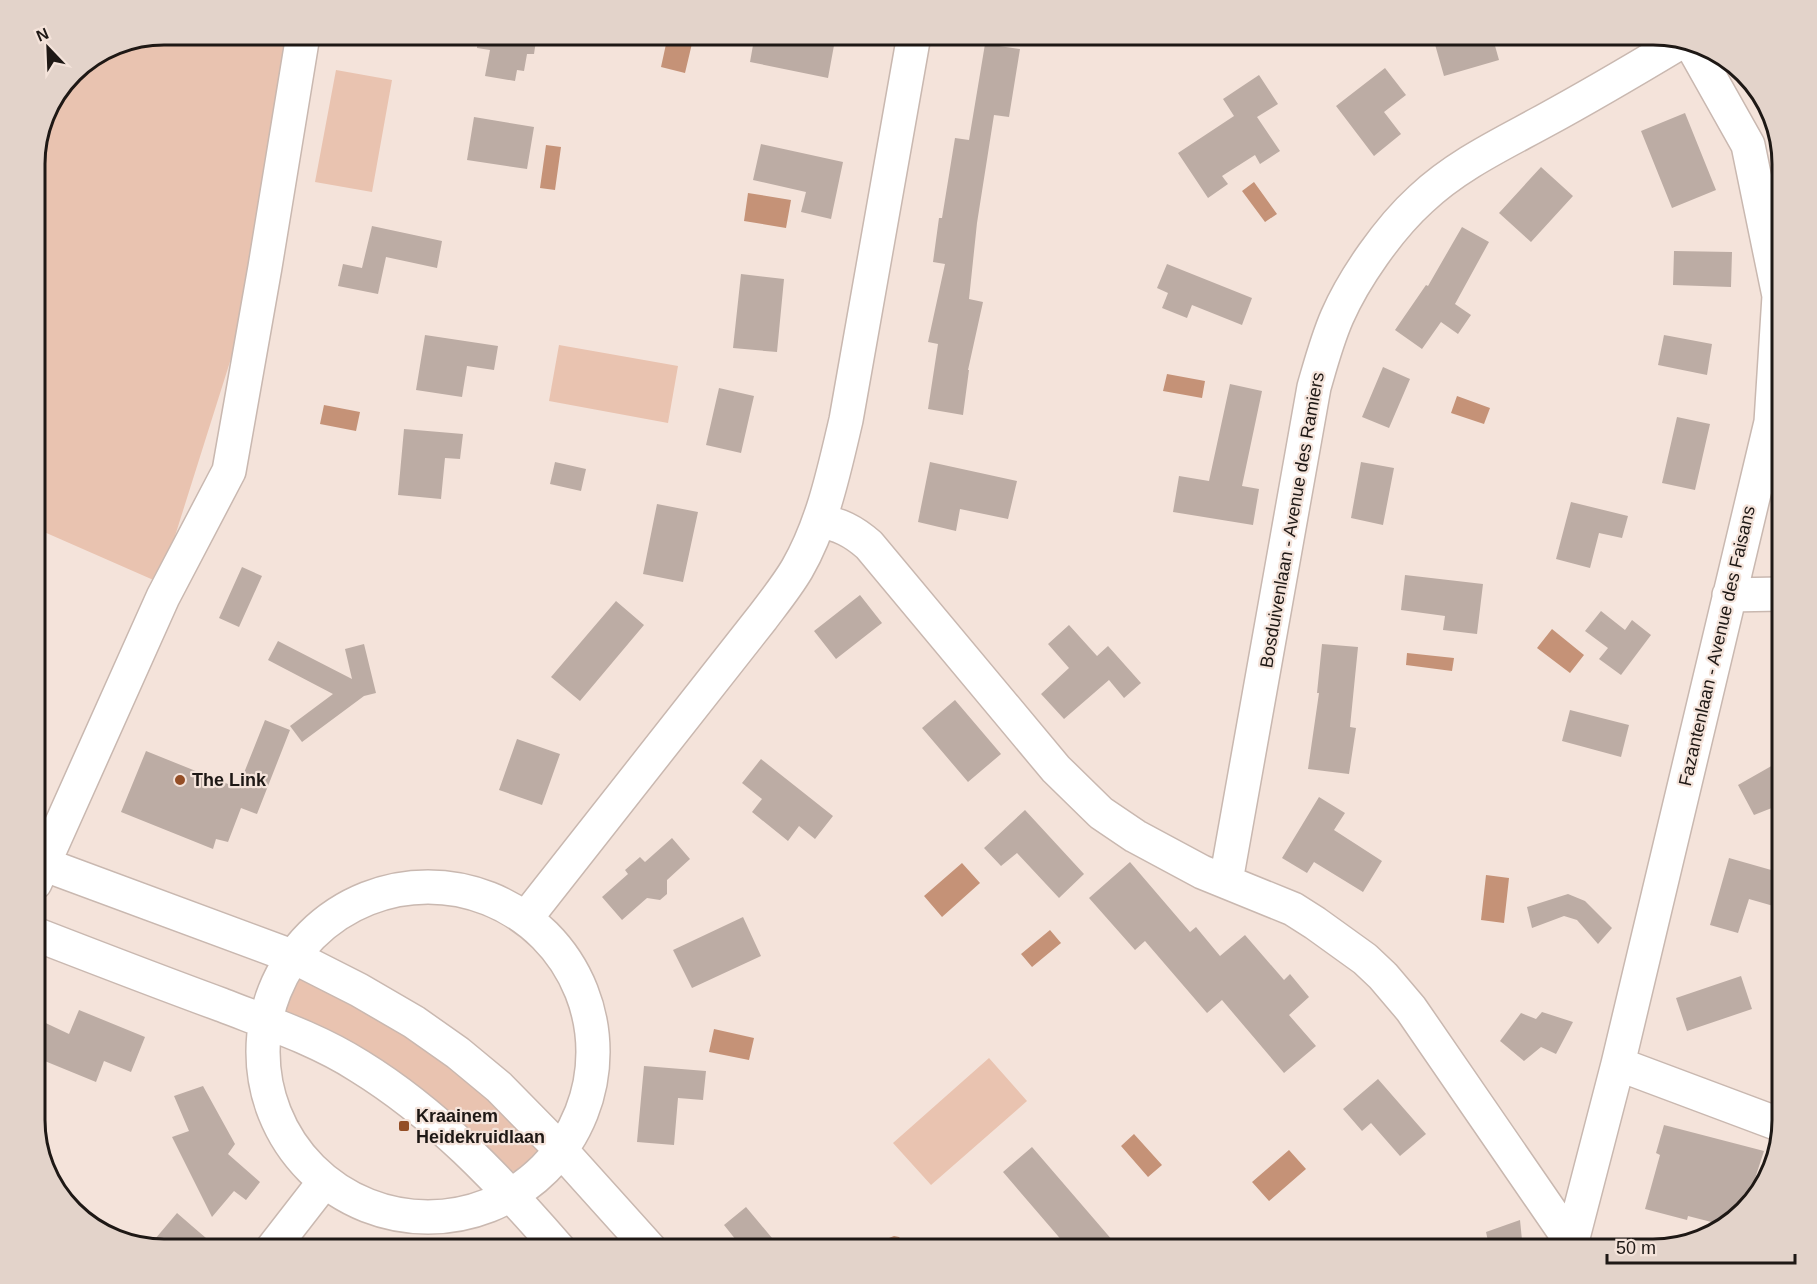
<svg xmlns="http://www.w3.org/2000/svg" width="1817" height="1284" viewBox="0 0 1817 1284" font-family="Arial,sans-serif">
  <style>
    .green { fill: #e9c3b0 }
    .water { fill: #c59277 }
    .building { fill: #bcaca4 }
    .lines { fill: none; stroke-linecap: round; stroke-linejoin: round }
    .minor-casing { stroke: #c9b8b0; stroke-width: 36 }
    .minor { stroke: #fff; stroke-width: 33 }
    .poi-dot { fill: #944e26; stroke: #f4e3da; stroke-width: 2 }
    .labels { text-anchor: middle; stroke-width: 4.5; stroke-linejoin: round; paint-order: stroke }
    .street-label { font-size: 18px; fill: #1e1815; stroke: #f4e3da }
    .poi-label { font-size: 18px; font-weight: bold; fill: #1e1815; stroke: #f4e3da; text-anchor: start }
    .rim { fill: none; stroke: #1e1815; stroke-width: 3 }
  </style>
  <rect width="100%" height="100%" fill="#f4e3da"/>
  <path class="green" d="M 164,35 L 291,35 L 251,263 L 234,349 L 169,555 L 158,582 L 35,528 L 35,156 L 48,107 L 78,67 L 115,44 Z
    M 336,70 L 392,80 L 372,192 L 315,182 Z
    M 559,345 L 678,366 L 668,423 L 549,401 Z
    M 305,977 L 415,1031 L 539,1145 C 536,1162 525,1173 507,1171 L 286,1012 C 281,995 289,983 305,977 Z
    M 989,1058 L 1027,1101 L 931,1185 L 893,1143 Z"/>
  <path class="water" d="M 668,35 L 694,35 L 685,73 L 661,67 Z
    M 546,145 L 561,147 L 555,190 L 540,188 Z
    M 1254,182 L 1277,214 L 1265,222 L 1242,191 Z
    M 748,193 L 791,200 L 786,228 L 744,221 Z
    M 1167,374 L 1205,381 L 1202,398 L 1163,391 Z
    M 1457,396 L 1490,408 L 1484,424 L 1451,413 Z
    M 324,405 L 360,412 L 356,431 L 320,424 Z
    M 1552,629 L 1584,655 L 1570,673 L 1537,648 Z
    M 1407,653 L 1454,658 L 1452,671 L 1406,665 Z
    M 962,863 L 980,883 L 942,917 L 924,896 Z
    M 1486,875 L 1509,878 L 1504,923 L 1481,920 Z
    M 1050,930 L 1061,943 L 1032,967 L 1021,954 Z
    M 714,1029 L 754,1038 L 749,1060 L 709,1052 Z
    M 1134,1134 L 1162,1165 L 1148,1177 L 1121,1146 Z
    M 1289,1150 L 1306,1169 L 1269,1201 L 1252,1182 Z
    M 894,1236 L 899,1237 L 909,1249 L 887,1249 L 886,1243 L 889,1238 Z"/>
  <path class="building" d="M 478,34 L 537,34 L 534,54 L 527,54 L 524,71 L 517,70 L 515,81 L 485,76 L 490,50 L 477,48 Z
    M 755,34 L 809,34 L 835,40 L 828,78 L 750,62 Z
    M 1432,34 L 1460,34 L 1462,43 L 1492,35 L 1499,60 L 1444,76 Z
    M 985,44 L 1020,49 L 1009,117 L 994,115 L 977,223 L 969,299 L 983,302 L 968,370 L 969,370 L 963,415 L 928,409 L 938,344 L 928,342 L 945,264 L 933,262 L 939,218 L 942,218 L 955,138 L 969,140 Z
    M 1385,68 L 1406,95 L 1384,112 L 1401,134 L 1374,156 L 1336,106 Z
    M 1259,75 L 1278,104 L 1257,117 L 1280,151 L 1260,164 L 1255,155 L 1222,176 L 1228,184 L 1208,198 L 1178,153 L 1234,116 L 1223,99 Z
    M 1685,113 L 1716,190 L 1672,208 L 1641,131 Z
    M 474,117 L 534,127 L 527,169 L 467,160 Z
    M 761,144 L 843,162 L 831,219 L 801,212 L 806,192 L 753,180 Z
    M 1541,167 L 1573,196 L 1531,242 L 1499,213 Z
    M 372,226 L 442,241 L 437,268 L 386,257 L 378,294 L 338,286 L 343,264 L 362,268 Z
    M 1462,227 L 1489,242 L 1455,304 L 1471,315 L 1458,334 L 1441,322 L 1422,349 L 1395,330 L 1426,285 L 1428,286 Z
    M 1674,251 L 1732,252 L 1731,287 L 1673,285 Z
    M 1167,264 L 1252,298 L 1242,325 L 1192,305 L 1187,318 L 1162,308 L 1168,293 L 1157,288 Z
    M 741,274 L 784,279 L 777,352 L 733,348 Z
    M 425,335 L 498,346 L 494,370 L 467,366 L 462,397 L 416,390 Z
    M 1664,335 L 1712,344 L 1707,375 L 1658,365 Z
    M 1383,367 L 1410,379 L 1389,428 L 1362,417 Z
    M 1230,384 L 1262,391 L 1242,486 L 1259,489 L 1253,525 L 1173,512 L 1179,476 L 1209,481 Z
    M 719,388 L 754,396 L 741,453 L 706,445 Z
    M 1677,417 L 1710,424 L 1695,490 L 1662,483 Z
    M 404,429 L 463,434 L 460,459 L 445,458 L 441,499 L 398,495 Z
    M 555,462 L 586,469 L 581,491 L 550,484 Z
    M 930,462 L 1017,481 L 1008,519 L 960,509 L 956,531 L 918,522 Z
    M 1361,462 L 1394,468 L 1383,525 L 1351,518 Z
    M 1571,502 L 1628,516 L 1622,538 L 1599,533 L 1590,568 L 1556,559 Z
    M 657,504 L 698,512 L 683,582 L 643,574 Z
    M 242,567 L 262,576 L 239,627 L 219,618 Z
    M 1405,575 L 1483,584 L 1477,634 L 1443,630 L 1445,616 L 1401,610 Z
    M 860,595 L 882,623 L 836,659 L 814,631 Z
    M 616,601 L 644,625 L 580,701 L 551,677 Z
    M 1601,611 L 1625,630 L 1632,620 L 1651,635 L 1621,675 L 1599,659 L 1608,648 L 1585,631 Z
    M 1069,625 L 1097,656 L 1108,646 L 1141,683 L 1124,698 L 1109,680 L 1064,719 L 1041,694 L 1069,668 L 1048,644 Z
    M 278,641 L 352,679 L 345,649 L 364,644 L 376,693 L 364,696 L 302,742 L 290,726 L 333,694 L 268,660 Z
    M 1322,644 L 1358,647 L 1350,727 L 1356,728 L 1349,774 L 1308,769 L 1319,693 L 1317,693 Z
    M 955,700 L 1001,754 L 968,782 L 922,728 Z
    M 1570,710 L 1629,725 L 1621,757 L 1562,741 Z
    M 265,720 L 290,730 L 257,814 L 241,808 L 228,842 L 216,839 L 213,849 L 121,812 L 146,751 L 238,788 Z
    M 517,739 L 560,754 L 542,805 L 499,790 Z
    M 761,759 L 833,816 L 815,839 L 799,826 L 788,841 L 752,812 L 762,799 L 742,783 Z
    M 1782,760 L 1782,804 L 1754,815 L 1738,785 Z
    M 1319,797 L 1345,813 L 1334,830 L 1382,861 L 1363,892 L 1314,862 L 1307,873 L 1282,858 Z
    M 1025,810 L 1084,874 L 1059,898 L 1017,853 L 1001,866 L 984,848 Z
    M 672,838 L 690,859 L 667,880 L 667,894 L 660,900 L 647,898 L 622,920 L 602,897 L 628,874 L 625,870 L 640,857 L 645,862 Z
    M 1729,858 L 1782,873 L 1782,888 L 1777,907 L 1749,899 L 1738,933 L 1710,925 Z
    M 1130,862 L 1190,932 L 1196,927 L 1220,956 L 1245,935 L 1284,980 L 1290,974 L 1309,997 L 1289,1015 L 1316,1046 L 1284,1073 L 1222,1000 L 1207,1013 L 1145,941 L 1135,950 L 1089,898 Z
    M 1568,894 L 1585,901 L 1612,928 L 1598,944 L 1577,920 L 1564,916 L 1532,928 L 1527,907 Z
    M 743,917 L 761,956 L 692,988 L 673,950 Z
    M 1741,976 L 1752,1009 L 1687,1031 L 1676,998 Z
    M 79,1010 L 145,1037 L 131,1072 L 104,1061 L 96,1082 L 35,1057 L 35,1018 L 69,1034 Z
    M 1542,1012 L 1573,1022 L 1556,1054 L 1541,1047 L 1524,1061 L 1500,1041 L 1521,1013 L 1536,1019 Z
    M 644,1066 L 706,1071 L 703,1100 L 678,1098 L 674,1145 L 637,1142 Z
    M 1378,1079 L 1426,1134 L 1400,1156 L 1371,1123 L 1362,1131 L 1343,1109 Z
    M 203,1086 L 235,1144 L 228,1154 L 260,1182 L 246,1200 L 234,1191 L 212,1217 L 172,1137 L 189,1131 L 174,1096 Z
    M 1664,1125 L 1764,1151 L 1746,1206 L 1723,1225 L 1688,1216 L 1687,1220 L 1645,1209 L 1660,1155 L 1656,1153 Z
    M 1032,1147 L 1113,1241 L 1104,1250 L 1070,1250 L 1003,1172 Z
    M 746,1207 L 782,1250 L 744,1250 L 724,1225 Z
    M 177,1213 L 192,1226 L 220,1250 L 164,1250 L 150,1245 Z
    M 1520,1220 L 1523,1250 L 1490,1250 L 1486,1232 Z"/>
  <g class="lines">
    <g class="minor-casing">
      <path id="minor" d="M 819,521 C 839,524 853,531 869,545 L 1056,769 L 1101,813 L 1135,836 L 1202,872 L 1293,909 L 1315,923 L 1365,959 L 1383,976 L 1411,1009 L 1572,1243
        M 1729,595 L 1782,594
        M 35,861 L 294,957 L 359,990 L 414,1022 L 458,1053 L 499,1087 L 560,1149 L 650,1249
        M 1226,881 L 1314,387 C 1321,363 1327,340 1337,317 C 1354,278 1389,228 1421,199 C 1457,165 1502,144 1544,121 C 1590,96 1634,70 1679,43
        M 35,883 L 163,597 L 229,471 L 265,267 L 303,35
        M263 1052a165 165 0 1 1 330 0a165 165 0 1 1-330 0Z
        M 526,918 L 762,618 C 774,602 787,586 797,569 C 823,524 834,471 846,420 L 914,35
        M 35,934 C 97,958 159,982 222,1005 C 268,1023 317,1039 359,1066 C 437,1114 499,1180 559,1249
        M 1618,1064 L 1781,1125
        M 272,1249 L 324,1182
        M 1570,1249 L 1618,1064 L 1771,422 L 1779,296 L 1748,145 L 1694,49"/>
    </g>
    <use href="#minor" class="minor"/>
  </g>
  <g class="poi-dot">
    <circle cx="180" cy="780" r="6"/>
    <rect x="398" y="1120" width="12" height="12" rx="3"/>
  </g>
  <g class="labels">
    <g class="street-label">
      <text transform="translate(1292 520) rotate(-80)" y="6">Bosduivenlaan - Avenue des Ramiers</text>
      <text transform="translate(1717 646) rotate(-77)" y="6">Fazantenlaan - Avenue des Faisans</text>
    </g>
    <g class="poi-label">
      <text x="192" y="786">The Link</text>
      <text x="416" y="1122">Kraainem<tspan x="416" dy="21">Heidekruidlaan</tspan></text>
    </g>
  </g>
  <path d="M0 0H1817V1284H0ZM164 45H1653A119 119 0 0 1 1772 164V1120A119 119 0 0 1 1653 1239H164A119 119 0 0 1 45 1120V164A119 119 0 0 1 164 45Z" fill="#e3d3ca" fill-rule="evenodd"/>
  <path class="rim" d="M164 45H1653A119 119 0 0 1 1772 164V1120A119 119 0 0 1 1653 1239H164A119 119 0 0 1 45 1120V164A119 119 0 0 1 164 45Z"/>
  <g transform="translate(48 48) rotate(337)" stroke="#f4e3da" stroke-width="4.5" paint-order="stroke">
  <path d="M0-4.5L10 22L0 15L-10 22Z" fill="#1e1815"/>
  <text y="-9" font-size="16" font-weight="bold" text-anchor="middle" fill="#1e1815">N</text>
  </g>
  <path d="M1607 1254v9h188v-9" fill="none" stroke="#1e1815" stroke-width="3"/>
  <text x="1616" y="1254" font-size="18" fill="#1e1815" stroke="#f4e3da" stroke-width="4.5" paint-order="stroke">50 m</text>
</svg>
